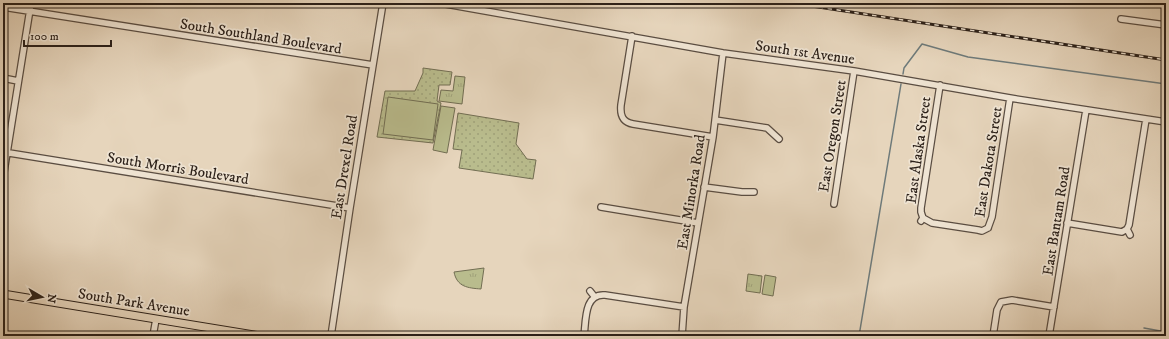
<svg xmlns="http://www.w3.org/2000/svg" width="1169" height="339" viewBox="0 0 1169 339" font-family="'IM FELL DW Pica',serif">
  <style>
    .grass { fill: url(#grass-dots); stroke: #726e53 }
    .park { fill: url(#park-tufts); stroke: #726e53 }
    .pitch { fill: #b9bc8d; stroke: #726e53 }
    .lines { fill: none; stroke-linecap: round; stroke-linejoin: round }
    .stream { stroke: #6e7a7a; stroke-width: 1.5 }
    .minor-casing { stroke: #5a4d42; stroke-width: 8 }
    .major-casing { stroke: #2b2019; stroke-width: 9 }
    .minor { stroke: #efe4d3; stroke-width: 5.5 }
    .major { stroke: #e6d5bc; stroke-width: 7 }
    .rail-casing { stroke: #2b2019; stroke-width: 3 }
    .rail { stroke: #efe4d3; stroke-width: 1.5; stroke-dasharray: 4.5; stroke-linecap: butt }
    .labels { text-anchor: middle; stroke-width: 3.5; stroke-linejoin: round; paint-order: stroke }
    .street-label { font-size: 15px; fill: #2b2019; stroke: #efe4d3 }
  </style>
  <defs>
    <pattern id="grass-dots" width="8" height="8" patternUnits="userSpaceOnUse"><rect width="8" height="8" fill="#b9bc8d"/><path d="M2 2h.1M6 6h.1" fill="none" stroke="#9fa179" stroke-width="1.8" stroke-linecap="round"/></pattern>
    <pattern id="park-tufts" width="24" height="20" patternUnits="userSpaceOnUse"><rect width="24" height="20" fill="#b9bc8d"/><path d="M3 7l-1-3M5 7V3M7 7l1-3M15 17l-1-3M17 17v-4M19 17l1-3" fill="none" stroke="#9fa179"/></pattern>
  </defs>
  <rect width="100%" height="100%" fill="#e6d5bc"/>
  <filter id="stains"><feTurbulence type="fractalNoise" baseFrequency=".005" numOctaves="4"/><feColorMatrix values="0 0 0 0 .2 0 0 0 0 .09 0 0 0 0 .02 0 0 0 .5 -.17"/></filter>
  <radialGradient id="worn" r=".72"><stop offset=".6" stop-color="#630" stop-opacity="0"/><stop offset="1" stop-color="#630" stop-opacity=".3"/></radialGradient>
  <path class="grass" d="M 423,68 L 452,72 L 450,85 L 439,85 L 437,101 L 441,103 L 433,143 L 377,137 L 385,91 L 415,91 L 423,73 Z
    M 458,113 L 519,123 L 516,144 L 527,159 L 536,160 L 533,179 L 459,168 L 462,150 L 453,149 Z"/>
  <path class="park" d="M 455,76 L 465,77 L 462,104 L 439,101 L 441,90 L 453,91 Z
    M 484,268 L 481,289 C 468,288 457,287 454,272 Z
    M 748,274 L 762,276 L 760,293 L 746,291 Z"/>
  <path class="pitch" d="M 388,97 L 438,104 L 433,140 L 383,134 Z
    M 441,106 L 455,108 L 447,153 L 433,150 Z
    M 765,275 L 776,277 L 773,296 L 762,294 Z"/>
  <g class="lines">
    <path class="stream" d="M 903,74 L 904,68 L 922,44 L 968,57 L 1166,84
      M 1144,328 L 1166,332
      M 859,336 L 901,84"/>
    <g class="minor-casing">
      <path id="minor" d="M 440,3 L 723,53 L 854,71 L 1010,98 L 1166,122
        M 3,7 L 373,65
        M 1121,19 L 1166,25
        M 632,36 L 621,105 C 620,115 622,122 633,124 L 713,137
        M 3,78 L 18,81
        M 715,120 L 767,128 L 779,139
        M 3,152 L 350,208
        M 3,178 L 31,3
        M 704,187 L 742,192 L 754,192
        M 834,204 L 854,71
        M 601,207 L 698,223
        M 923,218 L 932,223 L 978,230 L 982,231 L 988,228
        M 921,221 L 923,218 L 921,212 L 921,208 L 940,85
        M 1067,223 L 1122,232 L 1127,229
        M 988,228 L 992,217 L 1010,98
        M 1127,229 L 1129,225 L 1146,119
        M 1127,229 L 1130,235
        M 590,291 L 594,296
        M 153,336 L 156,319
        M 331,336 L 350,208 L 383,3
        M 584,336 C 586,321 584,293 605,295 L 684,307
        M 682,336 L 684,307 L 713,137 L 723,53
        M 993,336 L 997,310 L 1001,302 L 1012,300 L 1054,307
        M 1049,336 L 1086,110"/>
    </g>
    <g class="major-casing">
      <path id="major" d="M 3,294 L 260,336"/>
    </g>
    <use href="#minor" class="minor"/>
    <use href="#major" class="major"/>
    <g class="rail-casing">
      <path id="rail" d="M 792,3 L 1166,60"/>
    </g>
    <use href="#rail" class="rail"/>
  </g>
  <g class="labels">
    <g class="street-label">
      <text transform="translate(261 36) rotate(9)" y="5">South Southland Boulevard</text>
      <text transform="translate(805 52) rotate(8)" y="5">South 1st Avenue</text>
      <text transform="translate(832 136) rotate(-81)" y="5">East Oregon Street</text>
      <text transform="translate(918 150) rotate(-82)" y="5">East Alaska Street</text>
      <text transform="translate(988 162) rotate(-81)" y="5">East Dakota Street</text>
      <text transform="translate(344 167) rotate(-81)" y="5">East Drexel Road</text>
      <text transform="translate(178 168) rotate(9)" y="5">South Morris Boulevard</text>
      <text transform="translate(691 192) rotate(-81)" y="5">East Minorka Road</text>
      <text transform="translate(1056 221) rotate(-81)" y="5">East Bantam Road</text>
      <text transform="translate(134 302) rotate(9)" y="5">South Park Avenue</text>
    </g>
  </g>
  <rect width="1169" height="339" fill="none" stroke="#e6d5bc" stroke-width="16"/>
  <rect x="4" y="4" width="1161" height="331" fill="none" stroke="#2b2019" stroke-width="2"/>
  <rect x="8" y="8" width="1153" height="323" fill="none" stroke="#2b2019"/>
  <g transform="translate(42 297) rotate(99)" stroke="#efe4d3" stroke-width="3" paint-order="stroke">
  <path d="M0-3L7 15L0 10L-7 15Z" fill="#2b2019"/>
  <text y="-6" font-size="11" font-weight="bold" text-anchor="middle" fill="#2b2019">N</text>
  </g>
  <path d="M24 40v6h87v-6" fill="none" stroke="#2b2019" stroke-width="2"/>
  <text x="30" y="40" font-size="12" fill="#2b2019" stroke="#efe4d3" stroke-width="3" paint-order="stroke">100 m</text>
  <rect width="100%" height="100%" filter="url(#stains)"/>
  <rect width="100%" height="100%" fill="url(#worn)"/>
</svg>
